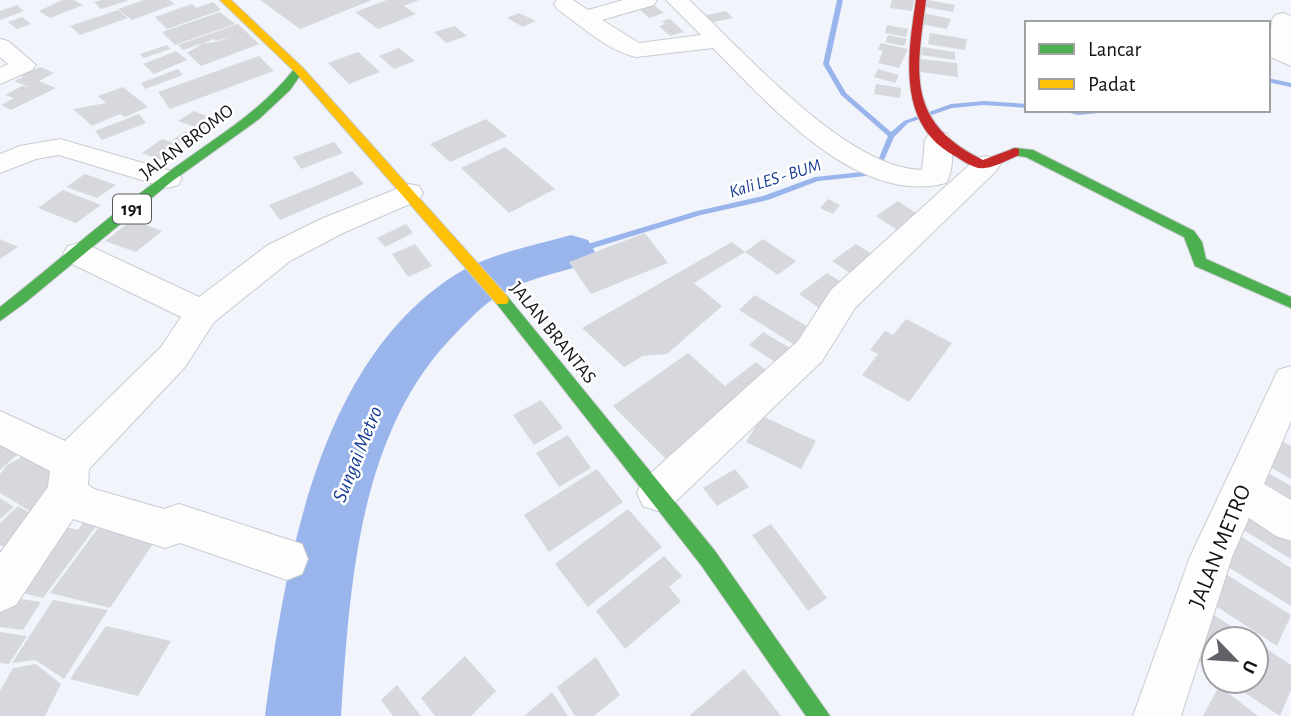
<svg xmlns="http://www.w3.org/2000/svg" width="1291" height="716" viewBox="0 0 1291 716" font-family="'Alegreya Sans',sans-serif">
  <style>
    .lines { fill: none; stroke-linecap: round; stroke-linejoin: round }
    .stream { fill: #9ab4ec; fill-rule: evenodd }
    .river { fill: #9ab4ec; fill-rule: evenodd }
    .building { fill: #d6d8dd }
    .street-casing { stroke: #c9cbd1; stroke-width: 2 }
    .fast-casing { stroke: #c9cbd1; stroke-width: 2 }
    .slow-casing { stroke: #c9cbd1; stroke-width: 2 }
    .jam-casing { stroke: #c9cbd1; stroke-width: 2 }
    .street { fill: #fdfdfe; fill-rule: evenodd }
    .fast { fill: #4caf50; fill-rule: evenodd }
    .slow { fill: #ffc107; fill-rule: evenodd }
    .jam { fill: #c62828; fill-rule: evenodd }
    .labels { text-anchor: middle; stroke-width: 5; stroke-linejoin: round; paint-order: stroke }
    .far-water-label { font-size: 18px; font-style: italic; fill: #1a3d95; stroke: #fff }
    .shield { fill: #fff; stroke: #595a5d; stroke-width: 2 }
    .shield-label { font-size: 18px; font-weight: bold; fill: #121418 }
    .street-label { font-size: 19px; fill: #121418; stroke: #fff }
    .water-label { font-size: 21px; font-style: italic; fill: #1a3d95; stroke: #fff }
    .near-street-label { font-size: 23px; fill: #121418; stroke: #fff }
  </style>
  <rect width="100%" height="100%" fill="#f1f4fb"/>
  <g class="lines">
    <path class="stream" d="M 837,0 L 843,0 L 829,64 L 846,93 L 891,132 L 904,121 L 951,104 L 984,101 L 1027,104 L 1027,108 L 984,105 L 952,108 L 908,123 L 894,137 L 884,160 L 866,176 L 818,181 L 768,200 L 701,215 L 574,254 L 568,254 L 567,252 L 568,250 L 697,211 L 763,196 L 815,177 L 862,172 L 879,158 L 888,136 L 841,95 L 823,64 Z
      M 1268,78 L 1291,83 L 1291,87 L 1268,82 Z
      M 1058,110 L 1113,110 L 1110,112 L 1078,115 Z"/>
    <path class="river" d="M 571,235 L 588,240 L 595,252 L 588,264 C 556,273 521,280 493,299 C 480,308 469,320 458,331 C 358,430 350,584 341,716 L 265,716 C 285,566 317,363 455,275 C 490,253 533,246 571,235 Z"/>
  </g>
  <path class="building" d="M 62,0 L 74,0 L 83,5 L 50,18 L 39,11 Z
    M 101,0 L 127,0 L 127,1 L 101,9 L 94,2 Z
    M 144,0 L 169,0 L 175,4 L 132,20 L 118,9 Z
    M 260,0 L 372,0 L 300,29 Z
    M 387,0 L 419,0 L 404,6 L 416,14 L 378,29 L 355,12 Z
    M 892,0 L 914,0 L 912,11 L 890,8 Z
    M 927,0 L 955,5 L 953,12 L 925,7 Z
    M 213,2 L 221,10 L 167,29 L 155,17 L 192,4 L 196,8 Z
    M 651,3 L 664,13 L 649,18 L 637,7 Z
    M 17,5 L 24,11 L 0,20 L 0,11 Z
    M 118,10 L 128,18 L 80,35 L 70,26 Z
    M 726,11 L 733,18 L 709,23 L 702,16 Z
    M 220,12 L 235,24 L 175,45 L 162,32 Z
    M 519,13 L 536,21 L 523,27 L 507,18 Z
    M 923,13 L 951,19 L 947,29 L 919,24 Z
    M 22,17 L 31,24 L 17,29 L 8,22 Z
    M 670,19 L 684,32 L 670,36 L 659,26 L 665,24 L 662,21 Z
    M 238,24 L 259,44 L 201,66 L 187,53 L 203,43 L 217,42 L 231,37 L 216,41 L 214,39 L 183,50 L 178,45 Z
    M 887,25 L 908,29 L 906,37 L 885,33 Z
    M 455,26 L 467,36 L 446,43 L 434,32 Z
    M 930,33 L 967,39 L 965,50 L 928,44 Z
    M 888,35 L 907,39 L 904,46 L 885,42 Z
    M 881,43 L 908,49 L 899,68 L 878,63 L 883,51 L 878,50 Z
    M 167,45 L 170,49 L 144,58 L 140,54 Z
    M 922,47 L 955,52 L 955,60 L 921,55 Z
    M 399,48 L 415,61 L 394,69 L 379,56 Z
    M 176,51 L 187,60 L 154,74 L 143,64 Z
    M 358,52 L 380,72 L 349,84 L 328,63 Z
    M 259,56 L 274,71 L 170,109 L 158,92 Z
    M 920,59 L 957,63 L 958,77 L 920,72 Z
    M 41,67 L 54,73 L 39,81 L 56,88 L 11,110 L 1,105 L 14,98 L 5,95 L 22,86 L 29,87 L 14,81 L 23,77 L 20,75 Z
    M 178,69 L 183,75 L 145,89 L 141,83 Z
    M 878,69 L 899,75 L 895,83 L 874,77 Z
    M 876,84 L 901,88 L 900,98 L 874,94 Z
    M 123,87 L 148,107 L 125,117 L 120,114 L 92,126 L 73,109 L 106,103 L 117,112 L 98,96 Z
    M 194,111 L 217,120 L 203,130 L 178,121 Z
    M 139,114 L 146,123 L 102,140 L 95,131 Z
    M 486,119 L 507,136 L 450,162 L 430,144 Z
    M 188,130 L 199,133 L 183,144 L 172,140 Z
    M 162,139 L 182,145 L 161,160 L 142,153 Z
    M 334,142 L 343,153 L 301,169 L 293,157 Z
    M 505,147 L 555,189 L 509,213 L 461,168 Z
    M 352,171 L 364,184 L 280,220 L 269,205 Z
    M 85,174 L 116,185 L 97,198 L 66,187 Z
    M 63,190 L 101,205 L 76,223 L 38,208 Z
    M 828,199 L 840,205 L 833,214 L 820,208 Z
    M 898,201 L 919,215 L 897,230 L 876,216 Z
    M 132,220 L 162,231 L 136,252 L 105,241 Z
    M 406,224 L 413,233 L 385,247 L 377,238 Z
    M 645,233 L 668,263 L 591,294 L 569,262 Z
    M 0,239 L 18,247 L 0,259 Z
    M 763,239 L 796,261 L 778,275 L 745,252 L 694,283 L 722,306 L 667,354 L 643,356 L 624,367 L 582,328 L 732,242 L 745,252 Z
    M 415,244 L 432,266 L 408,277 L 392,254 Z
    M 856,244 L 873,255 L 850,273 L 832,261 Z
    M 827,273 L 841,282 L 839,292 L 819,308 L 799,294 Z
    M 755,295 L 810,328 L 795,345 L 739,310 Z
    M 906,319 L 952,343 L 909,402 L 862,375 L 878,354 L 870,350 L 885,331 L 893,335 Z
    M 763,332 L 792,349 L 778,364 L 749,345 Z
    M 688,353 L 725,386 L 756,362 L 779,380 L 672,465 L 613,406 Z
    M 541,400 L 563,428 L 534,445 L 513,415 Z
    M 762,416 L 816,441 L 801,469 L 746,442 Z
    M 0,433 L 28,445 L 0,470 Z
    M 568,435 L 591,468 L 559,487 L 536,453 Z
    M 1278,439 L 1291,446 L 1291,479 L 1265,464 Z
    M 27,454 L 67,477 L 30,511 L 0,493 L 0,474 L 7,465 Z
    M 597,469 L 623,502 L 549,552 L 524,515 Z
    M 735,469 L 749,487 L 717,506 L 703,488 Z
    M 1263,470 L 1291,486 L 1291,499 L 1258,479 Z
    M 0,498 L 14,507 L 0,519 Z
    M 1251,501 L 1291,525 L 1291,559 L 1237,526 Z
    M 18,506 L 39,518 L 6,548 L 0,545 L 0,523 Z
    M 628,509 L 662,547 L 588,607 L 555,564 Z
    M 89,514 L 103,517 L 43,598 L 23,593 L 61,526 L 78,530 Z
    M 771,524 L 827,598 L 808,611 L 752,535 Z
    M 98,528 L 155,541 L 110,608 L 50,593 Z
    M 1234,532 L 1291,568 L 1291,606 L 1220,562 Z
    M 664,556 L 682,576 L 669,587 L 681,601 L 625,649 L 596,611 Z
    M 1221,571 L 1291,615 L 1277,646 L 1205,599 Z
    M 0,596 L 41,602 L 23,630 L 0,627 Z
    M 53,600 L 108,610 L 64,679 L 35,660 L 12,663 Z
    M 1203,608 L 1251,639 L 1214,639 L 1214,672 L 1181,649 Z
    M 106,626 L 171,641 L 138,696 L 70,679 Z
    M 0,632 L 27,636 L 9,664 L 0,663 Z
    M 1256,642 L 1291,665 L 1291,690 L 1280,716 L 1227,681 L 1256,681 Z
    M 465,656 L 496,691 L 471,716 L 435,716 L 421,698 Z
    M 596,657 L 620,695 L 594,716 L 575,716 L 557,687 Z
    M 36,664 L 61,684 L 45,716 L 0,716 L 0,691 L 13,668 Z
    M 744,669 L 781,716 L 689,716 Z
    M 397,685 L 421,716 L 393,716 L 381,700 Z
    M 1219,686 L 1258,716 L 1203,716 Z
    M 552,692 L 568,716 L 524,716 Z"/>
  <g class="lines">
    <g class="street-casing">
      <path id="street" d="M 557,0 L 573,0 L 588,10 L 623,0 L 657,0 L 654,5 L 602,20 L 639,43 L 701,35 L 666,0 L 689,0 C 744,51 846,169 922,170 L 925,140 L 929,134 L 938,132 L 947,134 C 955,145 953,173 946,183 C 857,207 769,104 713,48 L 636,57 C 606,50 582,26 557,9 L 554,4 Z
        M 1283,13 L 1291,16 L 1291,66 L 1268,56 L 1272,20 L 1275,15 Z
        M 0,39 L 8,41 L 36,65 L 32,70 L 0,84 L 0,68 L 8,64 L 0,57 Z
        M 60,139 L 178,173 L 182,179 L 178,185 L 168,188 L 59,155 L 36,159 L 0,173 L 0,154 L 20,146 Z
        M 986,156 L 996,159 L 1000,165 L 996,171 L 855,308 L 822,361 L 671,506 L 657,511 L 643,506 L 637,493 L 643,480 L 798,341 L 831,290 L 976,159 Z
        M 409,184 L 419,186 L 423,193 L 419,200 L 343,233 L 290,261 L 214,322 L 185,367 L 89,469 L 88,485 L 94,489 L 164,509 L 179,504 L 302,544 L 308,559 L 302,574 L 287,580 L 180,543 L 165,548 L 73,519 L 16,605 L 0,612 L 0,553 L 48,487 L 50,471 L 0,445 L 0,411 L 65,441 L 161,347 L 181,317 L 68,262 L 63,254 L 68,246 L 79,243 L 90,246 L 199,297 L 268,245 L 321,219 Z
        M 1291,366 L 1291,421 L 1264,484 L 1291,500 L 1291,541 L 1276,536 L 1249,518 L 1232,557 L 1181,716 L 1133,716 L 1190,557 L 1278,370 Z"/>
    </g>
    <g class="fast-casing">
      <path id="fast" d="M 295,68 L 304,70 L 290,90 L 259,119 L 171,182 L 26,302 L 0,321 L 0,307 C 55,264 107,217 163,176 C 210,141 259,114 295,68 Z
        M 1015,148 L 1033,150 L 1194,231 L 1202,242 L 1206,259 L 1291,297 L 1291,308 L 1195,266 L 1184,237 L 1026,157 L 1011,155 L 1011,149 Z
        M 502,295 L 507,296 L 715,551 L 830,716 L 806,716 L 701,565 L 497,304 L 495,300 Z"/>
    </g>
    <g class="slow-casing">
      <path id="slow" d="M 220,0 L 231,0 L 303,68 L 507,296 L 509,300 L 507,304 L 497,304 L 295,72 Z"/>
    </g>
    <g class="jam-casing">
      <path id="jam" d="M 916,0 L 926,0 C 916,74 906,122 983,160 L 1015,148 L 1019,149 L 1019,155 C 1009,159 996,167 984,168 C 975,170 962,160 955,156 C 896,125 908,54 916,0 Z"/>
    </g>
    <use href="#street" class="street"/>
    <use href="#fast" class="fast"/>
    <use href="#slow" class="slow"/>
    <use href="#jam" class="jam"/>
  </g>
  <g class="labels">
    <g class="far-water-label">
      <text transform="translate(775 178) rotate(-17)" y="6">Kali LES - BUM</text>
    </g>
    <rect class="shield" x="113" y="194.5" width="38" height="29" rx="5"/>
    <g class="shield-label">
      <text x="132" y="215">191</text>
    </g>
    <g class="street-label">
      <text transform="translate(186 141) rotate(-37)" y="7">JALAN BROMO</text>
      <text transform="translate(554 332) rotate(51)" y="7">JALAN BRANTAS</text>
    </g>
    <g class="water-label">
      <text transform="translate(357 454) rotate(-68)" y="7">Sungai Metro</text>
    </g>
    <g class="near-street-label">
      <text transform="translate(1219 546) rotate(-68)" y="8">JALAN METRO</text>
    </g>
  </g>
  <rect x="1025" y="21" width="245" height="91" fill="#ffffff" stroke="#a0a1a3" stroke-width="2"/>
  <rect x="1039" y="44" width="35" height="10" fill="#4caf50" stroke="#a0a1a3" stroke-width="2"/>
  <text x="1088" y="56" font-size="21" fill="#121418">Lancar</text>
  <rect x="1039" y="79" width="35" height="10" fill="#ffc107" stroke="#a0a1a3" stroke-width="2"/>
  <text x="1088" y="91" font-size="21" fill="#121418">Padat</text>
  <g transform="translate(1235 660) rotate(115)"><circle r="33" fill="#ffffff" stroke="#a0a1a3" stroke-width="2"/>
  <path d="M0-5L12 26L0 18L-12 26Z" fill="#606267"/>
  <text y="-10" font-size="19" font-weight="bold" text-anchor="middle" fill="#121418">U</text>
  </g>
</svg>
